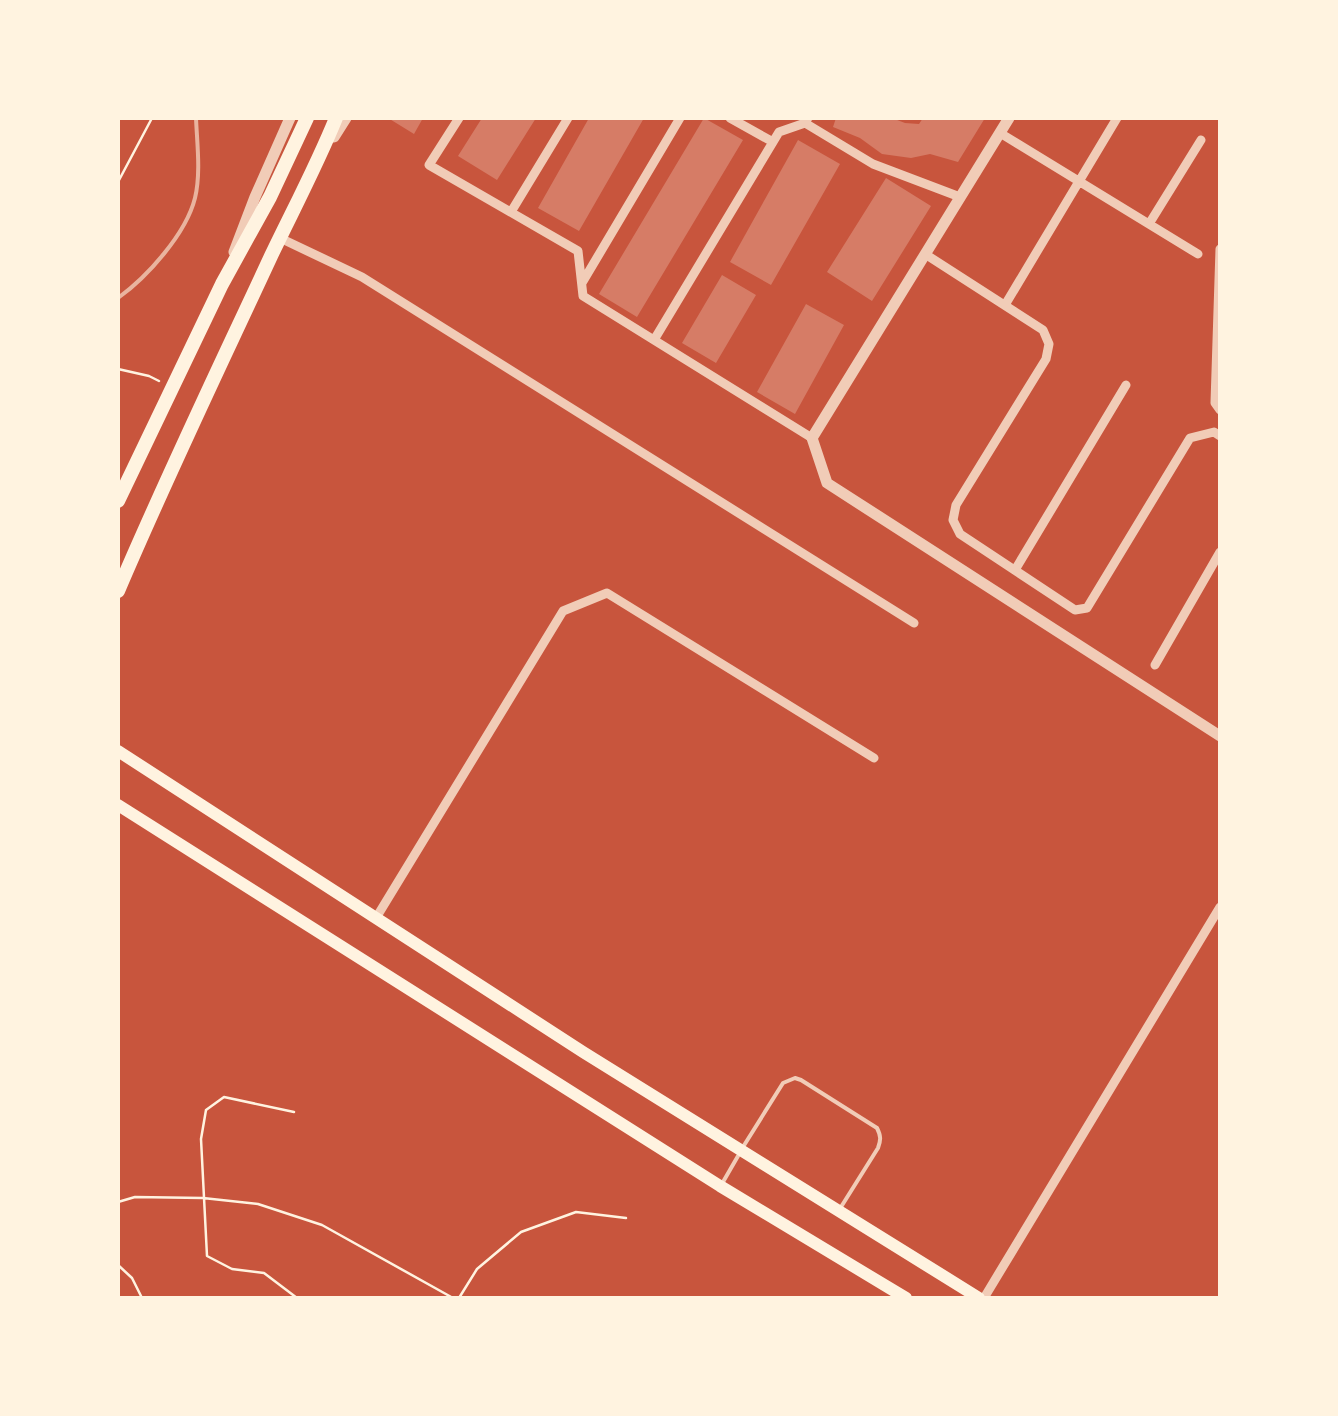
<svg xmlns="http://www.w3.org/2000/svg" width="1338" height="1416" viewBox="0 0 1338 1416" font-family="Cabin,sans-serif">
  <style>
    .building { fill: #d67c66 }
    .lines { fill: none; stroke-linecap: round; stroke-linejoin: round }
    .path { stroke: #fff3e0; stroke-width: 2.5 }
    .service { stroke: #f1ccb7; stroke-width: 4 }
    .minor { stroke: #f1ccb7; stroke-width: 9 }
    .tertiary { stroke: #f1ccb7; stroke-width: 11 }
    .secondary { stroke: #fff3e0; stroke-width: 12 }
    .primary { stroke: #fff3e0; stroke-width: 14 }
    .rail { stroke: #e9b49f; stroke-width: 4 }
  </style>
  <rect width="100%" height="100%" fill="#c8553d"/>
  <path class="building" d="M 388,118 L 423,118 L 414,134 Z
    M 482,118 L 536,118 L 497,180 L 458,156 Z
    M 589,118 L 644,118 L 579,231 L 538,208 Z
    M 704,118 L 743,140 L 637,317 L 599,294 Z
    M 836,118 L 892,118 L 905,123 L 919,124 L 923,118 L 985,118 L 958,162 L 930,154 L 911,158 L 882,154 L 860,138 L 833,127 Z
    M 798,140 L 840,164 L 771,285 L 730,262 Z
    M 886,178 L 931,206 L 872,301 L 827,272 Z
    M 722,275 L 756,295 L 716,363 L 682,343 Z
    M 806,304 L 844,325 L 795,414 L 757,392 Z"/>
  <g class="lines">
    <path class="path" d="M 118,182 L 152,118
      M 118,369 L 149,376 L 159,381
      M 294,1112 L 224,1097 L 206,1110 L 201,1139 L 207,1256 L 232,1269 L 264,1273 L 297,1298
      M 118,1202 L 135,1197 L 203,1198 L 258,1204 L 322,1225 L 453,1298
      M 118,1265 L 132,1278 L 142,1298
      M 459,1298 L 477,1269 L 521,1232 L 576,1212 L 626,1218"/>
    <path class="service" d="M 743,1147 L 783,1083 L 795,1078 L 801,1080 L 877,1128 C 881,1136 881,1140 878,1148 L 841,1207
      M 723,1182 L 738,1156"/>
    <path class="minor" d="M 459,118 L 429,165 L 578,251 L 583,296 L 812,438
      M 730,118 L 773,142
      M 808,118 L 805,123 L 873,164 L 960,197
      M 1000,133 L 1198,254
      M 511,212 L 568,118
      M 1149,224 L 1201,140
      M 280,238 L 362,277 L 914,623
      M 1220,249 L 1215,403 L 1220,410
      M 925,254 L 1043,330 L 1049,344 L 1046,359 L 956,505 L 953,520 L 960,534 L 1075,610 L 1087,608 L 1190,438 L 1214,432 L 1220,436
      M 582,283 L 680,118
      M 1005,305 L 1117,118
      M 654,340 L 779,132 L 805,123
      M 1015,570 L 1126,385
      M 1155,665 L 1220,552
      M 376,918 L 563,611 L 607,593 L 874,758
      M 984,1298 L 1220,907"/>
    <path class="tertiary" d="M 1009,118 L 812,438 L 827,483 L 1220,736
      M 334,137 L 346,118
      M 234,252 L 255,197 L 290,118"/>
    <path class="secondary" d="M 118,751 L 583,1052 L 979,1298
      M 118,805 L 720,1186 L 906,1298"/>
    <path class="primary" d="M 118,501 L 222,284 L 270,197 L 307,118
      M 118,591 C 166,478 219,368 271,256 C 293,210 317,165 336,118"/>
    <path class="rail" d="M 118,298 C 147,277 186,234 195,198 C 201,173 197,143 196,118"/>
  </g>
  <rect width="1338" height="1416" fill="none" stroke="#fff3e0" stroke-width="240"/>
</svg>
